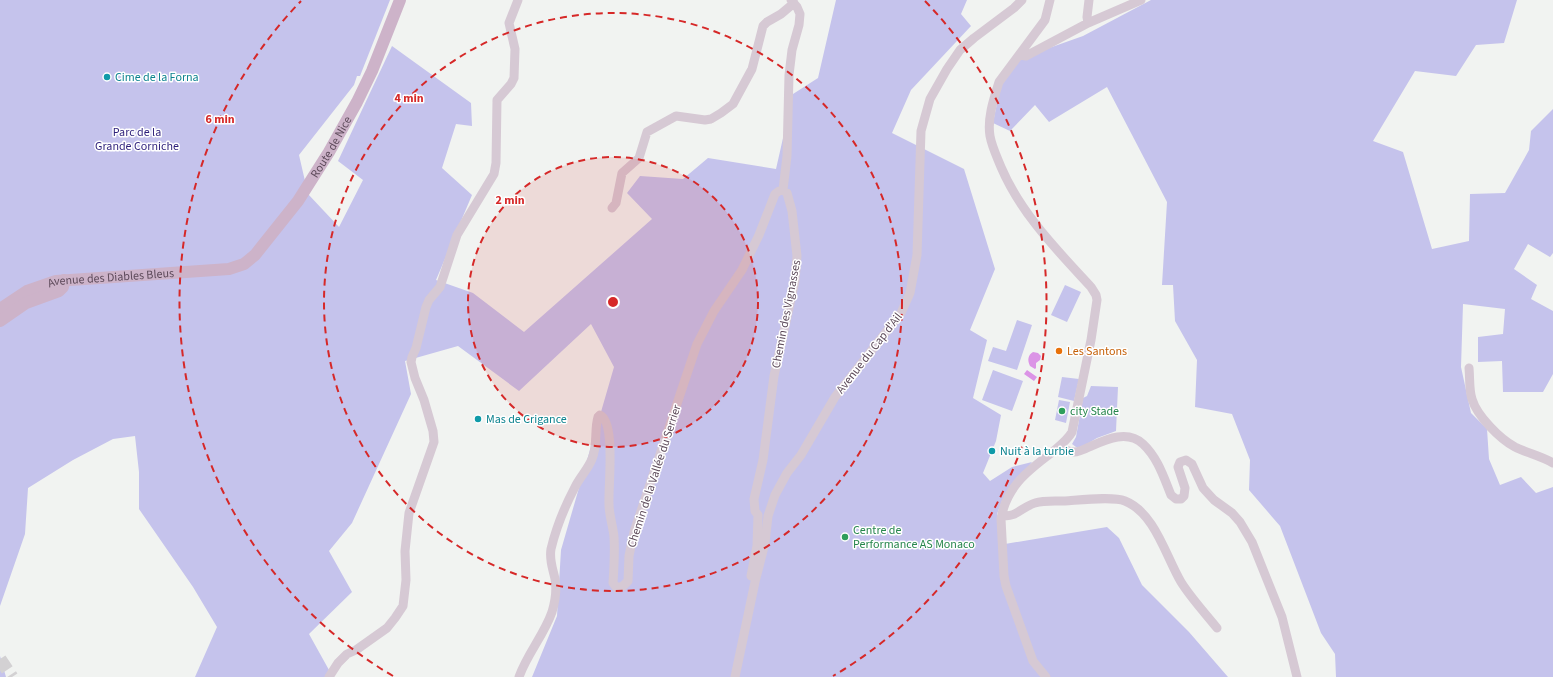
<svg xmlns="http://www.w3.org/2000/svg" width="1553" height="677" viewBox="0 0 1553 677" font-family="'Source Sans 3',sans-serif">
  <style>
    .green { fill: #c5c3ec }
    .water { fill: #db94e6 }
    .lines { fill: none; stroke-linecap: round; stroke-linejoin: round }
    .highway-tunnel { stroke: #d3d1d3; stroke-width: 13; stroke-dasharray: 13 6; stroke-linecap: butt }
    .minor { stroke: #d6c9d4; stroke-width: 9 }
    .major { stroke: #cdb3c9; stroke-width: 12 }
    .ring { fill: none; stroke: #d62828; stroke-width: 2; stroke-dasharray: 7 5 }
    .culture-dot { fill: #0f9aa8; stroke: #fff; stroke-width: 1.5 }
    .food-dot { fill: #e8710a; stroke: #fff; stroke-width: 1.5 }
    .leisure-dot { fill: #2e9e5b; stroke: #fff; stroke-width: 1.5 }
    .labels { text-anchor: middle; stroke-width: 3; stroke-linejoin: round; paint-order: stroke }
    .culture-label { font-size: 12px; fill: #0d838f; stroke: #fff; text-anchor: start }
    .park-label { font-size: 12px; fill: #2d1f7a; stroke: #fff }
    .street-label { font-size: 12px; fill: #5d4a5a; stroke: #fff }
    .food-label { font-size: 12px; fill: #c56008; stroke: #fff; text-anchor: start }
    .leisure-label { font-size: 12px; fill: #27864d; stroke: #fff; text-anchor: start }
    .centre { fill: #d62828; stroke: #fff; stroke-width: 2 }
    .ring-label { font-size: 12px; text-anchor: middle; font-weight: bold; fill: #d62828; stroke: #fff; stroke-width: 3; stroke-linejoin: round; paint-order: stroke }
  </style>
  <rect width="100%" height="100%" fill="#f1f3f1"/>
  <path class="green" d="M 0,0 L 390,0 L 360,76 L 357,76 L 354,85 L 299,155 L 308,194 L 339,227 L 363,180 L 338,161 L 392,46 L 471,103 L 472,126 L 456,124 L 442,168 L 472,195 L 436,280 L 473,293 L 524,332 L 652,219 L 627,193 L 640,176 L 683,179 L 708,158 L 776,169 L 793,94 L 818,78 L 836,0 L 967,0 L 961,14 L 971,26 L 911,90 L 892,133 L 964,169 L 995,269 L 970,330 L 987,340 L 973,398 L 1001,415 L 996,441 L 983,473 L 990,481 L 1012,467 L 1032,462 L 1002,501 L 997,514 L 999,545 L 1107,527 L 1119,538 L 1142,585 L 1189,632 L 1228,677 L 532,677 L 557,616 L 561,550 L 614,367 L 591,324 L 519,391 L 458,346 L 405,361 L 411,394 L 352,523 L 329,551 L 352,592 L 309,634 L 329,670 L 326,677 L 195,677 L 217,627 L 193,587 L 139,509 L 139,472 L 135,436 L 113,439 L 73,460 L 28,488 L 25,534 L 0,606 Z
    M 1151,0 L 1517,0 L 1504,43 L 1476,45 L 1456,76 L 1415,71 L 1373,141 L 1403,152 L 1432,249 L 1469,241 L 1470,194 L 1505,193 L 1529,150 L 1531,131 L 1553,109 L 1553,253 L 1550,257 L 1528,244 L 1514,269 L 1537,285 L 1531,299 L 1553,311 L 1553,374 L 1543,392 L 1503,392 L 1502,361 L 1478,362 L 1478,337 L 1503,334 L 1505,309 L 1463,304 L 1461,367 L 1471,413 L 1487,429 L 1489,459 L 1500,485 L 1521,477 L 1536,493 L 1553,487 L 1553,677 L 1336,677 L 1335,654 L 1321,633 L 1280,526 L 1249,490 L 1250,460 L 1232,414 L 1195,407 L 1197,360 L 1175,321 L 1173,285 L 1162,285 L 1167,202 L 1107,87 L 1049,122 L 1035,105 L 1010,131 L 993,123 L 1000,88 L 1018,59 L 1083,36 Z
    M 1065,285 L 1081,292 L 1067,322 L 1051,315 Z
    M 1017,320 L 1032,325 L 1017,370 L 988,361 L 993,347 L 1006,351 Z
    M 993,370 L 1023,381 L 1012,411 L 982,400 Z
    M 1062,377 L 1079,379 L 1074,401 L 1058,397 Z
    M 1091,386 L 1118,387 L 1116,431 L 1097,438 L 1082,447 L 1076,447 L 1072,444 L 1076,437 L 1083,398 L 1087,396 Z
    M 1059,400 L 1070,402 L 1066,423 L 1055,420 Z
    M 0,656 L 6,677 L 0,677 Z"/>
  <path class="water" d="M 1033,352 L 1038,353 L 1041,356 L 1040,360 L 1036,363 L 1036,368 L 1035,369 L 1030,366 C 1027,360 1028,355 1033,352 Z
    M 1027,370 L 1037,377 L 1034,381 L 1024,374 Z"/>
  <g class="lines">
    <path class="highway-tunnel" d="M 0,659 L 12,677"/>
    <path class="minor" d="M 1088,23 L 1087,17 L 1089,0
      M 1019,55 L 1026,56 L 1088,23 L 1141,0
      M 612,208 L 616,203 L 622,173 L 639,158 L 647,132 L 676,116 L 705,120 L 711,119 L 721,113 L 733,104 L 752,69 L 763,26 L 767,22 L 781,14 L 794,3
      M 1469,368 C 1470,378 1469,390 1472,399 C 1477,416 1500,439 1515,447 C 1527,453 1541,456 1553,463
      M 1061,445 C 1064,449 1069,452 1074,452 C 1078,452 1085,449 1089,447 C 1105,440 1127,429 1143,444 C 1158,458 1164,478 1171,495 L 1176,499 L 1181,499 L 1184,496 L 1185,488 L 1178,467 L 1180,462 L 1186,460 L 1192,464 L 1203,488 L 1214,500 L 1232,513 L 1240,522 L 1252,542 L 1282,617 L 1297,677
      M 1002,515 C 1015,519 1023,506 1035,503 C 1044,500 1055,501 1065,501 C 1080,500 1113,496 1125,501 C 1155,513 1166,557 1181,582 C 1191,598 1205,613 1217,628
      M 751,576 L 757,546 L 758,515 L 755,511 L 754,499 L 763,460 L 774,376 L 795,281 L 797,256 L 792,211 L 787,193 L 783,190 L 787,156 L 789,75 L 792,50 L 799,25 L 800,14 L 797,7 L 791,0
      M 329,677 L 338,663 L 347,654 L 356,650 L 387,628 L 395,618 L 403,606 L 406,580 L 405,551 L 409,513 L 434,442 L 433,431 L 424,400 L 415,378 L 411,362 L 412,357 L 416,348 L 426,307 L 429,300 L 440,287 L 457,235 L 494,174 L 496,163 L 497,100 L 511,84 L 514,78 L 515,49 L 509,23 L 518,0
      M 519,677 C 527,654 544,635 552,612 C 555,602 557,590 555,579 C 553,569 549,560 551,549 C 556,528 565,506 575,487 C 580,477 588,469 592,459 C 598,445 594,430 598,417 L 600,415 C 616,422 608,487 609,504 C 609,515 613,526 614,537 C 615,553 614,568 613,583 L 617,588 L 623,586 L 628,581 L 629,556 L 634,532 L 697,344 L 714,311 L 742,270 L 759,235 L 775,194 L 779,191 L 783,190
      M 735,677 L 755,582 L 765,543 L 768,516 L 775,495 L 787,473 L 801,455 L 835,397 L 901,313 L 910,293 L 917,255 L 921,131 L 930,99 L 947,69 L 960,50 L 974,38 L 1014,8 L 1022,0
      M 1046,677 L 1033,661 L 1006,586 L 1004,576 L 1001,519 C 1006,488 1026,472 1050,454 C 1058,447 1067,441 1072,432 L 1091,340 L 1097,300 L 1096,295 L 1091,287 C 1057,250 1021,214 1001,167 C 997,157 992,147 990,136 C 987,118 994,98 999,82 L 1045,20 L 1050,0"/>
    <g class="major">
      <path id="s1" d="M 0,309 L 27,291 L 56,281 L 229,269 L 244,264 L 255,255 L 298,201 L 329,152 L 357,102 L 372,71 L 400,0"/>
      <path d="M 0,321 L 26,303 L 59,291 L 63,287 L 64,280"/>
    </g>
  </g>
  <circle cx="613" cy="302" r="145" fill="#d62828" fill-opacity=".12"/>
  <g class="ring">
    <circle cx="613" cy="302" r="145"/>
    <circle cx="613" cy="302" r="289"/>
    <path d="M393 676A434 434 0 0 1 301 1M925 1A434 434 0 0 1 833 676"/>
  </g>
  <g class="culture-dot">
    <circle cx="107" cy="77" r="4"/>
    <circle cx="478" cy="419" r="4"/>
    <circle cx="992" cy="451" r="4"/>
  </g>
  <circle class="food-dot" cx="1059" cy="351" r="4"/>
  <g class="leisure-dot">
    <circle cx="1062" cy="411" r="4"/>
    <circle cx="845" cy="537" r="4"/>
  </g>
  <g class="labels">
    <g class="culture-label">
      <text x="115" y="81">Cime de la Forna</text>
      <text x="486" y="423">Mas de Crigance</text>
      <text x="1000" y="455">Nuit à la turbie</text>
    </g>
    <g class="park-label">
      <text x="137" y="136">Parc de la<tspan x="137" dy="14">Grande Corniche</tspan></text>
    </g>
    <g class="street-label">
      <text dy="4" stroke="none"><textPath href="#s1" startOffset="399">Route de Nice</textPath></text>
      <text dy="4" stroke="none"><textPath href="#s1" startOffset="118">Avenue des Diables Bleus</textPath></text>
      <text transform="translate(786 314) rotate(-79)" y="4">Chemin des Vignasses</text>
      <text transform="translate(869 353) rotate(-52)" y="4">Avenue du Cap d'Ail</text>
      <text transform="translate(654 476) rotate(-72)" y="4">Chemin de la Vallée du Serrier</text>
    </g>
    <g class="food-label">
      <text x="1067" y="355">Les Santons</text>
    </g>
    <g class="leisure-label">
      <text x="1070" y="415">city Stade</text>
      <text x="853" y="534">Centre de<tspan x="853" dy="14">Performance AS Monaco</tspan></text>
    </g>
  </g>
  <circle cx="613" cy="302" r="6" class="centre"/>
  <g class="ring-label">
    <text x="409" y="102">4 min</text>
    <text x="220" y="123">6 min</text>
    <text x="510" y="204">2 min</text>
  </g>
</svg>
